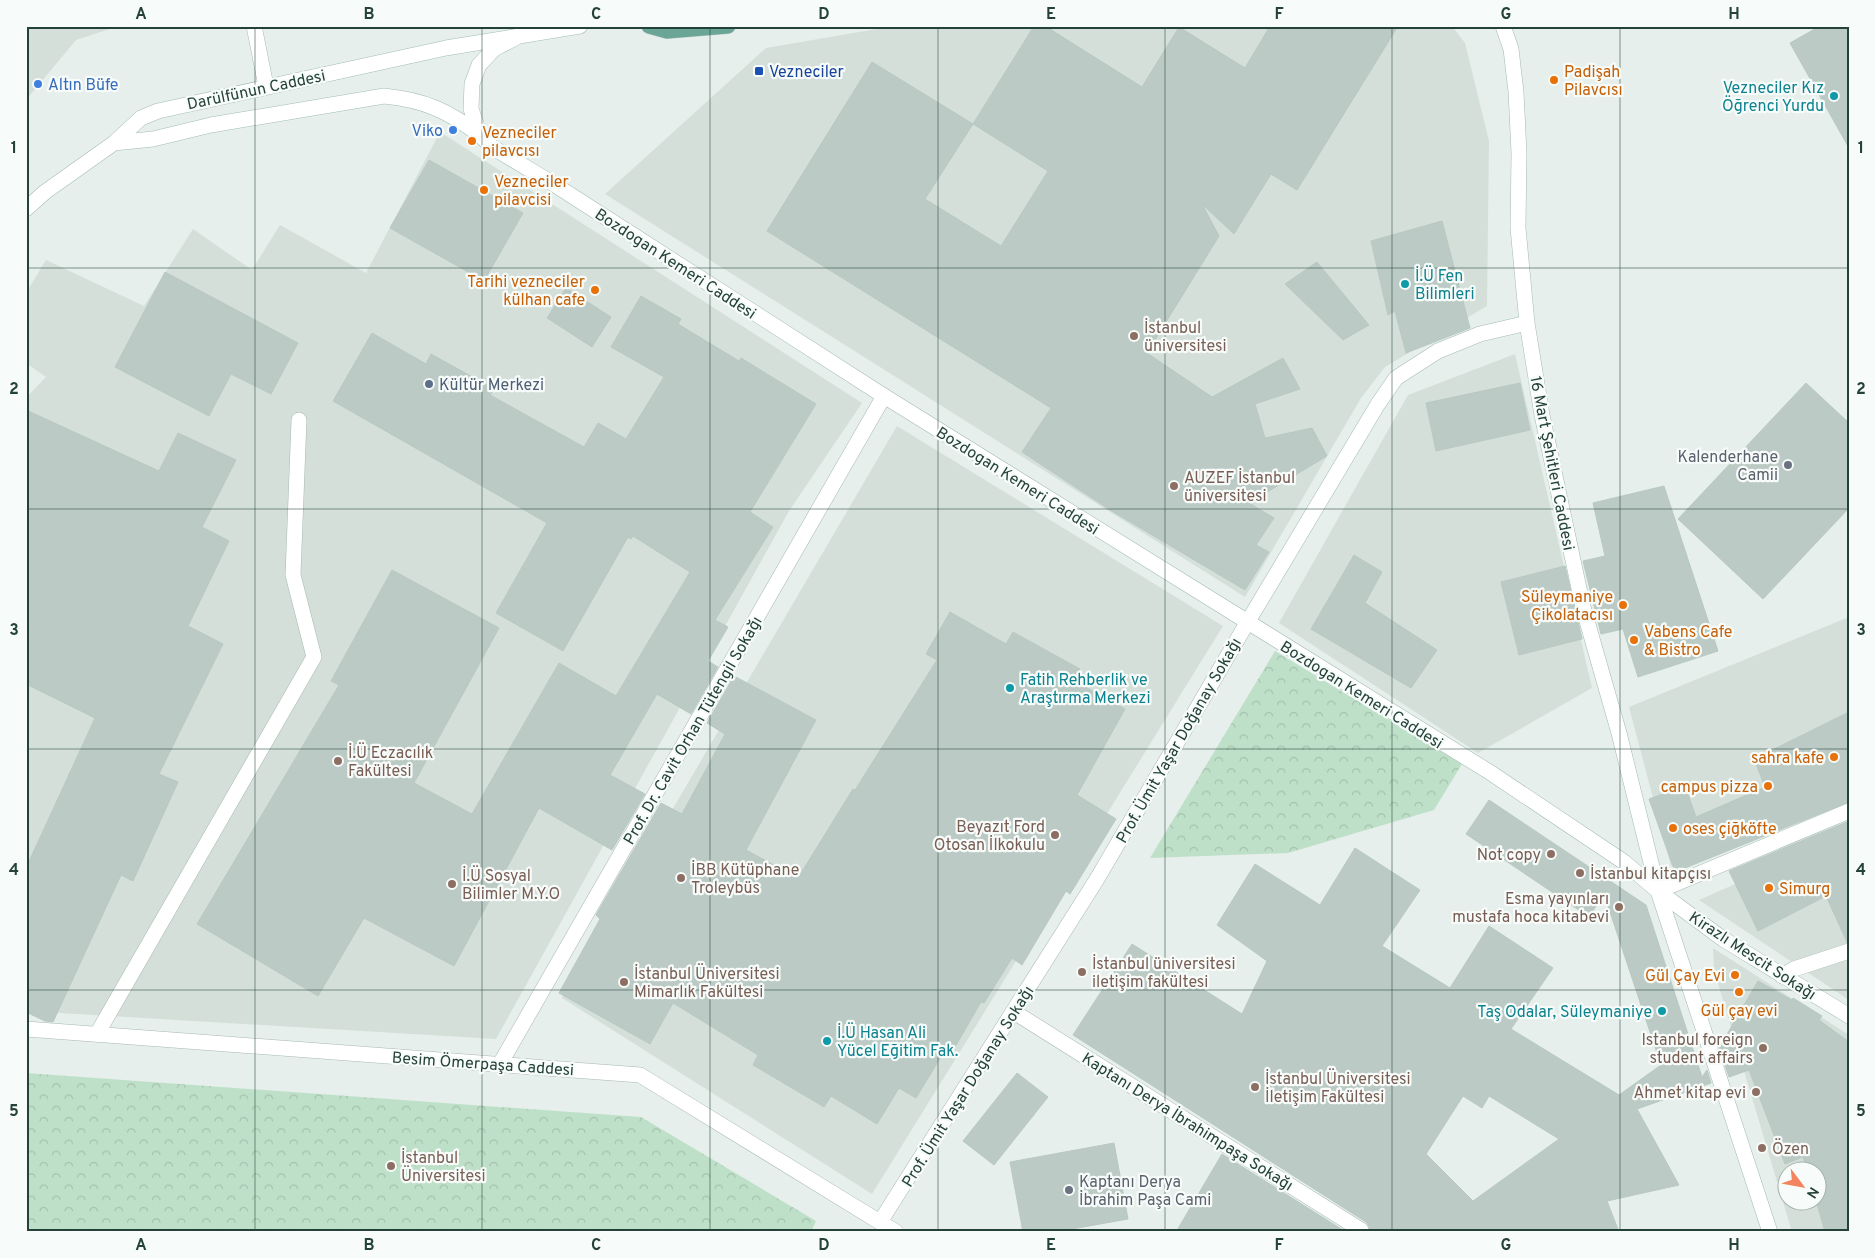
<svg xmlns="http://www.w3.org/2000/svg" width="1875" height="1258" viewBox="0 0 1875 1258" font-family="Overpass,sans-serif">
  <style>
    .built { fill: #d4dfda; fill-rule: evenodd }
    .forest { fill: url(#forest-crowns) }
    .building { fill: #bbcac4; stroke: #b8c9c2; fill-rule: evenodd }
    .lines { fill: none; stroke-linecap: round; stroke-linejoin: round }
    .lane-casing { stroke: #a8b8b2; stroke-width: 16 }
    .street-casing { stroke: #a8b8b2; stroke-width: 16 }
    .secondary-casing { stroke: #a4bbb3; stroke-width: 16 }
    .primary-casing { stroke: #c2cac8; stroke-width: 16 }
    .lane { stroke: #fff; stroke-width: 15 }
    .street { stroke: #fff; stroke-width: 15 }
    .secondary { stroke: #fff; stroke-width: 15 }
    .primary { stroke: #6aa596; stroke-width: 15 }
    .grid { fill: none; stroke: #24423a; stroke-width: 1; stroke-opacity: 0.55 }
    .transit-dot { fill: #1a4fb4; stroke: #f7fbf9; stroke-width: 2 }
    .food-dot { fill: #e8710a; stroke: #f7fbf9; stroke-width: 2 }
    .shop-dot { fill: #3f7fe0; stroke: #f7fbf9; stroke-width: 2 }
    .culture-dot { fill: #0f9aa8; stroke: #f7fbf9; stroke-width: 2 }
    .education-dot { fill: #8d6e63; stroke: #f7fbf9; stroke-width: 2 }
    .service-dot { fill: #5c6f8a; stroke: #f7fbf9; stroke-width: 2 }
    .worship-dot { fill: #6b7280; stroke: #f7fbf9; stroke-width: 2 }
    .labels { text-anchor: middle; stroke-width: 4.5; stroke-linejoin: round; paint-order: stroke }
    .transit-label { font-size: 16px; fill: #164399; stroke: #f7fbf9; text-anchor: start }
    .food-label { font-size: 16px; fill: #c56008; stroke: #f7fbf9; text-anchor: start }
    .shop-label { font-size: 16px; fill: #366cbe; stroke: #f7fbf9; text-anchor: start }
    .culture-label { font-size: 16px; fill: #0d838f; stroke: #f7fbf9; text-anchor: start }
    .street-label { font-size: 16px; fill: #24423a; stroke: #f7fbf9 }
    .education-label { font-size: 16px; fill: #785e54; stroke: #f7fbf9; text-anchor: start }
    .service-label { font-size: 16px; fill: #4e5e75; stroke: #f7fbf9; text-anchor: start }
    .worship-label { font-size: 16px; fill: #5b616d; stroke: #f7fbf9; text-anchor: end }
    .neatline { fill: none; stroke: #24423a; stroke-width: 2 }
    .grid-label { font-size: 16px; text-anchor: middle; font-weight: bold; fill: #24423a }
  </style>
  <defs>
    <pattern id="forest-crowns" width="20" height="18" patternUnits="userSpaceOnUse" patternTransform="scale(1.25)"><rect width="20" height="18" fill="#bfe0c8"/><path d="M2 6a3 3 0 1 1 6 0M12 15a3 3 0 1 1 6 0" fill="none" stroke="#a4c1ad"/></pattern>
  </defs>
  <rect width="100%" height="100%" fill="#e6efeb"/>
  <path class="built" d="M 26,26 L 119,26 L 76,40 L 26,100 Z
    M 894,26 L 1452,26 L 1465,43 L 1489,141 L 1487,306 L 1385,367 L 1361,398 L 1245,597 L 605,194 L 766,48 Z
    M 440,132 L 862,403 L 789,511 L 496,1039 L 26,1011 L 26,398 L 46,377 L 26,363 L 26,293 L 46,260 L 144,306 L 193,229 L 252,270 L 280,225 L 366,273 Z
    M 1515,354 L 1592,688 L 1478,753 L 1279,623 L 1408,395 Z
    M 897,426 L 1223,626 L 872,1194 L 562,998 Z
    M 1849,617 L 1849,790 L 1671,866 L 1629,707 Z
    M 1849,834 L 1849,1000 L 1699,900 Z
    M 1713,948 L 1849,1035 L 1849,1232 L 1792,1232 L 1714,970 ZM 1788,1170 L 1818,1170 L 1818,1200 L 1788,1200 Z"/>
  <path class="forest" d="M 1275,651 L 1462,764 L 1434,810 L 1288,853 L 1150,858 Z
    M 26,1073 L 641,1117 L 816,1221 L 811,1232 L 26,1232 Z"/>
  <path class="building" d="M 1034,26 L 1045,26 L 1142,87 L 1179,27 L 1245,68 L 1270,26 L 1398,26 L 1297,190 L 1271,174 L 1234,234 L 1202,204 L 1219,236 L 1147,353 L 1212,397 L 1283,358 L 1300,389 L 1255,404 L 1265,438 L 1312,428 L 1327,456 L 1249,503 L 1274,518 L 1256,545 L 1269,552 L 1245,590 L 1110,510 L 1022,452 L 1051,408 L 767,231 L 872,62 L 973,124 ZM 973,124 L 1048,171 L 1001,246 L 925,199 Z
    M 1820,26 L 1849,26 L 1849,148 L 1790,43 Z
    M 429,160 L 523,213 L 484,281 L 390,228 Z
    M 1442,221 L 1470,328 L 1406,353 L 1395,311 L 1388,315 L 1371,241 Z
    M 1317,262 L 1369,325 L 1343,340 L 1285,284 Z
    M 165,272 L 298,343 L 271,394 L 231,374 L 209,416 L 115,367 Z
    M 566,288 L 611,317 L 592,347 L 547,318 Z
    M 641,296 L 681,319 L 678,324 L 739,361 L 741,358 L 816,404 L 750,512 L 773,527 L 715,620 L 728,627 L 708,661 L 718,667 L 691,714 L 657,694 L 610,775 L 645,794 L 612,850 L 539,808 L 454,966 L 364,918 L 318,996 L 197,924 L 339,685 L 331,681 L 392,570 L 499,628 L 414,783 L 472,814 L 559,663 L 616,696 L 690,572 L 633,536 L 631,539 L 628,537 L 563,651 L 496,613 L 547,523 L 333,401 L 372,333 L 426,364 L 431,354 L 494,389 L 490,395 L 584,447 L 598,423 L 626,439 L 664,377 L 611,347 Z
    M 1520,383 L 1530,430 L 1436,451 L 1426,403 Z
    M 1806,383 L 1849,423 L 1849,508 L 1763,599 L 1678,519 Z
    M 26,410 L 159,471 L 178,433 L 236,460 L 202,527 L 229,541 L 188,626 L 223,644 L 159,774 L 178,782 L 133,881 L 121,875 L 53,1022 L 45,1021 L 26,1012 L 26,868 L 95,718 L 26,684 Z
    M 1664,486 L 1718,651 L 1638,677 L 1623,629 L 1601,634 L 1583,561 L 1605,556 L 1593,503 Z
    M 1354,555 L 1382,572 L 1365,603 L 1437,650 L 1411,688 L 1311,629 Z
    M 1565,566 L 1582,639 L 1519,655 L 1501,582 Z
    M 950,612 L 1006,644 L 1013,632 L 1080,669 L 1073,680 L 1125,709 L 1077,795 L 1116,819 L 1070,894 L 1066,891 L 1022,965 L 1012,958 L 984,1003 L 981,1002 L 951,1054 L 945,1050 L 916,1098 L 899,1088 L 877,1124 L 831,1096 L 824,1107 L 753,1065 L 758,1055 L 673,1003 L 650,1044 L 559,993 L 600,919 L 596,915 L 661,803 L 682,814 L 725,734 L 707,723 L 734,676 L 816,720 L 746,850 L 798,878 L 853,789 L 855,790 L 937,660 L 926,654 Z
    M 1849,712 L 1849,802 L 1675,872 L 1649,799 L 1685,786 L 1696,817 L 1765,787 L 1754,759 Z
    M 1489,800 L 1646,905 L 1702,1077 L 1707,1070 L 1711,1083 L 1637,1109 L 1679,1185 L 1607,1201 L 1619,1232 L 1370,1232 L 1369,1226 L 1366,1222 L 1073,1035 L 1132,944 L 1242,1014 L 1267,961 L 1217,925 L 1255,864 L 1320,905 L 1355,848 L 1420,890 L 1382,946 L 1450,988 L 1489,926 L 1553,968 L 1511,1029 L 1619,1095 L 1661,1065 L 1604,894 L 1589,917 L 1466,834 ZM 1463,1096 L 1482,1108 L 1489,1096 L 1559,1139 L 1473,1201 L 1426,1154 Z
    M 1849,821 L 1849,942 L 1847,942 L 1826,896 L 1758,931 L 1729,871 Z
    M 1758,981 L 1792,1000 L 1793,998 L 1822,1016 L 1819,1020 L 1849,1042 L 1849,1232 L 1825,1232 L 1816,1200 L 1818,1200 L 1818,1170 L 1807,1170 L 1803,1157 L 1785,1164 L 1749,1070 L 1729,1077 L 1719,1048 Z
    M 1017,1073 L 1048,1097 L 994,1165 L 963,1141 Z
    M 1114,1143 L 1128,1219 L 1055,1232 L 1023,1232 L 1010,1162 Z
    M 1222,1154 L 1346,1232 L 1176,1232 Z"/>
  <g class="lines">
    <g class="lane-casing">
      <path id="lane" d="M 97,1034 L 314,657 L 293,575 L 299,420"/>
    </g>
    <g class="street-casing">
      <path id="street" d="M 254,26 L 266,86
        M 1782,976 L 1794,969 L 1849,951
        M 1014,1012 L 1361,1230 L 1360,1232
        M 26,1029 L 640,1075 L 896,1232
        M 500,1064 L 884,396
        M 880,1222 L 1097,879 L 1247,623"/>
    </g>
    <g class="secondary-casing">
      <path id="secondary" d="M 1503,26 L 1511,49 L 1516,92 L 1519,153 L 1518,228 L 1527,323 L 1542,415 L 1583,607 L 1619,733 L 1658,891 L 1770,1232
        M 517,37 L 494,49 L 479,65 L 472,84 L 471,109 L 480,135 L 492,147 L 552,183 L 884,396 L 1491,773 L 1624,862 L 1658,891 L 1723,939 L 1849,1016
        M 114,143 L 153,139 L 211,125 L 384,96 C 425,100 448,111 480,135
        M 26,209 L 45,192 L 114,143 L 141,118 L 158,111 L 446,48 L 580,26
        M 1247,623 L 1378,404 L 1396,378 L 1438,351 L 1480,334 L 1527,323
        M 1658,891 L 1849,811"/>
    </g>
    <g class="primary-casing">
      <path id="primary" d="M 649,26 L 667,31 L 728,26"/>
    </g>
    <use href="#lane" class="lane"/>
    <use href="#street" class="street"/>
    <use href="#secondary" class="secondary"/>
    <use href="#primary" class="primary"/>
  </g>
  <path class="grid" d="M 255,26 L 255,1232M 482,26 L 482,1232M 710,26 L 710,1232M 938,26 L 938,1232M 1165,26 L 1165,1232M 1392,26 L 1392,1232M 1620,26 L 1620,1232M 26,268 L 1849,268M 26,509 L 1849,509M 26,749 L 1849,749M 26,990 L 1849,990"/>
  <rect class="transit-dot" x="754" y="66" width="10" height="10" rx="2.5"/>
  <g class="food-dot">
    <circle cx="1554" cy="80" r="5"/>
    <circle cx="472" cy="141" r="5"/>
    <circle cx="484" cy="190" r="5"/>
    <circle cx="595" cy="290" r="5"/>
    <circle cx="1623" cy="605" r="5"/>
    <circle cx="1634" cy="640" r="5"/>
    <circle cx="1834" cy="757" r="5"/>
    <circle cx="1768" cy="786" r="5"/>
    <circle cx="1673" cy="828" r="5"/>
    <circle cx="1769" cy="888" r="5"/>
    <circle cx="1735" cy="975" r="5"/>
    <circle cx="1739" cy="992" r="5"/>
  </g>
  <g class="shop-dot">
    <circle cx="38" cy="84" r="5"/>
    <circle cx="453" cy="130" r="5"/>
  </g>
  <g class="culture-dot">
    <circle cx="1834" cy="96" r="5"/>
    <circle cx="1405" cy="284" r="5"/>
    <circle cx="1010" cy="688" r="5"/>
    <circle cx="1662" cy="1011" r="5"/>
    <circle cx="827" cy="1041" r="5"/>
  </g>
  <g class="education-dot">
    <circle cx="1134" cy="336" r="5"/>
    <circle cx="1174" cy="486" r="5"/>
    <circle cx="338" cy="761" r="5"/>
    <circle cx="1055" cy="835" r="5"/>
    <circle cx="1551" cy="854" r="5"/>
    <circle cx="1580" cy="873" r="5"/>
    <circle cx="681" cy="878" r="5"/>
    <circle cx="452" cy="884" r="5"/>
    <circle cx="1619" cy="907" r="5"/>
    <circle cx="1082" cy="972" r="5"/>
    <circle cx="624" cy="982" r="5"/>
    <circle cx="1763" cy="1048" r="5"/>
    <circle cx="1255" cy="1087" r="5"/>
    <circle cx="1756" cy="1092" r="5"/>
    <circle cx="1762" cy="1148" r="5"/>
    <circle cx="391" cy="1166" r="5"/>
  </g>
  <circle class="service-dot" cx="429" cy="384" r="5"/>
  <g class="worship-dot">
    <circle cx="1788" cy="465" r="5"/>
    <circle cx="1069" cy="1190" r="5"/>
  </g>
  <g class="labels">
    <g class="transit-label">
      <text x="769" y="77">Vezneciler</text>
    </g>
    <g class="food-label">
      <text x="1564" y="77">Padişah<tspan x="1564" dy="18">Pilavcısı</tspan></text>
      <text x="482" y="138">Vezneciler<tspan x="482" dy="18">pilavcısı</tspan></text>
      <text x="494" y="187">Vezneciler<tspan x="494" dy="18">pilavcisi</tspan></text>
      <text x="585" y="287" text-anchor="end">Tarihi vezneciler<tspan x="585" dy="18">külhan cafe</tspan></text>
      <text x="1613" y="602" text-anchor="end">Süleymaniye<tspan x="1613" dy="18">Çikolatacısı</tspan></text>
      <text x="1644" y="637">Vabens Cafe<tspan x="1644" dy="18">&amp; Bistro</tspan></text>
      <text x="1824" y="763" text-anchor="end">sahra kafe</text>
      <text x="1758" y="792" text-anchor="end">campus pizza</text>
      <text x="1683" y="834">oses çiğköfte</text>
      <text x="1779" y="894">Simurg</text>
      <text x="1725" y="981" text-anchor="end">Gül Çay Evi</text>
      <text x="1739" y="1016" text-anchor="middle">Gül çay evi</text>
    </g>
    <g class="shop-label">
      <text x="48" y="90">Altın Büfe</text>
      <text x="443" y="136" text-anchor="end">Viko</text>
    </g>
    <g class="culture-label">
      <text x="1824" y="93" text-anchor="end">Vezneciler Kız<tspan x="1824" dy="18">Öğrenci Yurdu</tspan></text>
      <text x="1415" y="281">İ.Ü Fen<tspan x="1415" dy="18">Bilimleri</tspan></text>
      <text x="1020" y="685">Fatih Rehberlik ve<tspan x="1020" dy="18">Araştırma Merkezi</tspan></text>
      <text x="1652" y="1017" text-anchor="end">Taş Odalar, Süleymaniye</text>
      <text x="837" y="1038">İ.Ü Hasan Ali<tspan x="837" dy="18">Yücel Eğitim Fak.</tspan></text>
    </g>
    <g class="street-label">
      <text transform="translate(256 89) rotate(-12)" y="6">Darülfünun Caddesi</text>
      <text transform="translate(676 263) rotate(33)" y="6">Bozdogan Kemeri Caddesi</text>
      <text transform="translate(1553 463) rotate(79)" y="6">16 Mart Şehitleri Caddesi</text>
      <text transform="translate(1018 480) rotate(32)" y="6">Bozdogan Kemeri Caddesi</text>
      <text transform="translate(1362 694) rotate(32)" y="6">Bozdogan Kemeri Caddesi</text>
      <text transform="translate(692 730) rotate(-60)" y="6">Prof. Dr. Cavit Orhan Tütengil Sokağı</text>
      <text transform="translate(1178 740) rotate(-60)" y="6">Prof. Ümit Yaşar Doğanay Sokağı</text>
      <text transform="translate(1753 955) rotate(33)" y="6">Kirazlı Mescit Sokağı</text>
      <text transform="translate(483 1063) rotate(4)" y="6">Besim Ömerpaşa Caddesi</text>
      <text transform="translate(967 1086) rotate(-58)" y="6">Prof. Ümit Yaşar Doğanay Sokağı</text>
      <text transform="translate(1188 1121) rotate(32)" y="6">Kaptanı Derya İbrahimpaşa Sokağı</text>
    </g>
    <g class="education-label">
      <text x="1144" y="333">İstanbul<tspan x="1144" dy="18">üniversitesi</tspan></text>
      <text x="1184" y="483">AUZEF İstanbul<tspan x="1184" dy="18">üniversitesi</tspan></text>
      <text x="348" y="758">İ.Ü Eczacılık<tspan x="348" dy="18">Fakültesi</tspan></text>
      <text x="1045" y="832" text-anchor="end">Beyazıt Ford<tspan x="1045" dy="18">Otosan İlkokulu</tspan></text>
      <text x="1541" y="860" text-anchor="end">Not copy</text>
      <text x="691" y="875">İBB Kütüphane<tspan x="691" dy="18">Troleybüs</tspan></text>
      <text x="1590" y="879">İstanbul kitapçısı</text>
      <text x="462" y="881">İ.Ü Sosyal<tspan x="462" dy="18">Bilimler M.Y.O</tspan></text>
      <text x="1609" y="904" text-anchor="end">Esma yayınları<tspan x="1609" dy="18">mustafa hoca kitabevi</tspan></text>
      <text x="1092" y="969">İstanbul üniversitesi<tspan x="1092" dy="18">iletişim fakültesi</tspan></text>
      <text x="634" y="979">İstanbul Üniversitesi<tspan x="634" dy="18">Mimarlık Fakültesi</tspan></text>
      <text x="1753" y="1045" text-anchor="end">Istanbul foreign<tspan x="1753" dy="18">student affairs</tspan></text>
      <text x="1265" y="1084">İstanbul Üniversitesi<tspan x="1265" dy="18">İletişim Fakültesi</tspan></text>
      <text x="1746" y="1098" text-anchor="end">Ahmet kitap evi</text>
      <text x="1772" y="1154">Özen</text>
      <text x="401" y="1163">İstanbul<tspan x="401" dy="18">Üniversitesi</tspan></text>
    </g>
    <g class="service-label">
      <text x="439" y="390">Kültür Merkezi</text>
    </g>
    <g class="worship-label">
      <text x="1778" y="462">Kalenderhane<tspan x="1778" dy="18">Camii</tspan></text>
      <text x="1079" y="1187" text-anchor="start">Kaptanı Derya<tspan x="1079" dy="18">İbrahim Paşa Cami</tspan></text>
    </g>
  </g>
  <rect width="1875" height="1258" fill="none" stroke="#f7fbf9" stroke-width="55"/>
  <g transform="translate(1802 1186) rotate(122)"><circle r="24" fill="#f7fbf9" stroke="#a3b1ad"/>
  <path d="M0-4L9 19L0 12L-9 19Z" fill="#f4845f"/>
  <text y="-8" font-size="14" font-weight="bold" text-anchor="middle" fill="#24423a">N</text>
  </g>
  <rect x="28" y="28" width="1820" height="1202" class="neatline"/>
  <g class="grid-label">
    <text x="141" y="19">A</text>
    <text x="369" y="19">B</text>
    <text x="596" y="19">C</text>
    <text x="824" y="19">D</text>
    <text x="1051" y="19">E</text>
    <text x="1279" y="19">F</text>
    <text x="1506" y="19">G</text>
    <text x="1734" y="19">H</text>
    <text x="14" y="153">1</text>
    <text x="1861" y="153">1</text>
    <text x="14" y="394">2</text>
    <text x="1861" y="394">2</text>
    <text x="14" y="635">3</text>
    <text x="1861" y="635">3</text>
    <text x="14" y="875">4</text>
    <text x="1861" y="875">4</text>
    <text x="14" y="1116">5</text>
    <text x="1861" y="1116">5</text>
    <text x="141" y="1250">A</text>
    <text x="369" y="1250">B</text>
    <text x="596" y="1250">C</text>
    <text x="824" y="1250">D</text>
    <text x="1051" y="1250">E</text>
    <text x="1279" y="1250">F</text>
    <text x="1506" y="1250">G</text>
    <text x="1734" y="1250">H</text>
  </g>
</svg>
